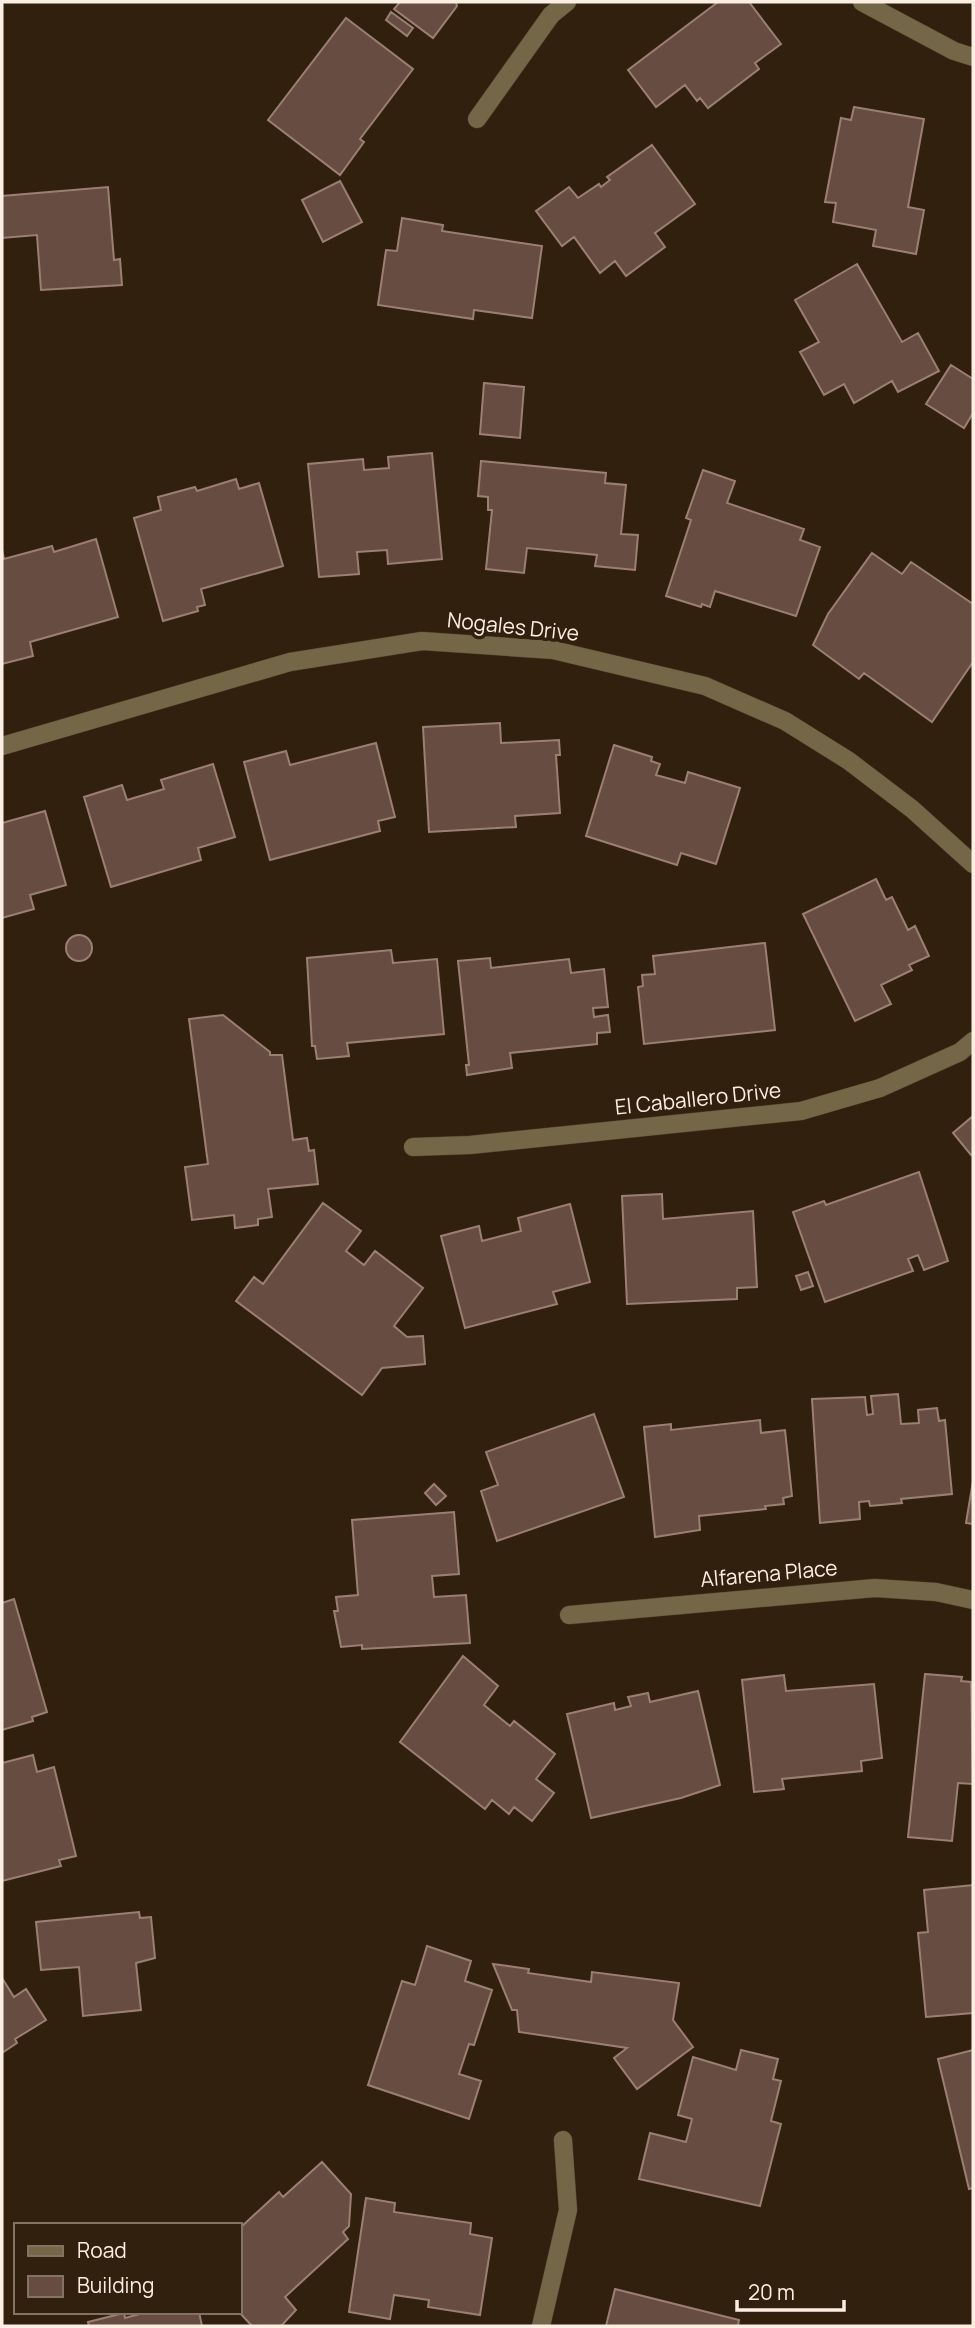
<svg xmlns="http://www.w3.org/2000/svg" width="975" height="2328" viewBox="0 0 975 2328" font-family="Manrope,sans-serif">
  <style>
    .building { fill: #664c41; stroke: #9c7f73; stroke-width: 2 }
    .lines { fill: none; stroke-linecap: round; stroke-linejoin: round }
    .street-casing { stroke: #4e3d2c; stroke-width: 19 }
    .street { stroke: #746747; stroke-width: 18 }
    .labels { text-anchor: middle; stroke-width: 7; stroke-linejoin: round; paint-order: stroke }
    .street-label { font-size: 21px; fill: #fbefe3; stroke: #32200e }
  </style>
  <rect width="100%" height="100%" fill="#32200e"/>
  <path class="building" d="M 400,2 L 456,2 L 457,6 L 433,38 L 394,9 Z
    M 718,2 L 749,2 L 781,44 L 755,63 L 759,69 L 708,108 L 700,98 L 697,101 L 685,85 L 656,107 L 628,70 Z
    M 391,12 L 413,28 L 407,36 L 386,20 Z
    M 346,18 L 413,69 L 360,139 L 364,142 L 340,175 L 268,120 Z
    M 854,107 L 924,119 L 908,207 L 924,210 L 916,254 L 873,246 L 876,230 L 833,222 L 836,203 L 825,202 L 841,118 L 851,120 Z
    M 652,145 L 695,204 L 655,233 L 665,247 L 626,276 L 615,261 L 600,273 L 574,237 L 562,246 L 536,211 L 569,187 L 578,198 L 599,184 L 601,187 L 610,180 L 607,177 Z
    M 340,181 L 362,222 L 323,242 L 302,200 Z
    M 108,187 L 114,260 L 120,259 L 122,285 L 41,290 L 37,235 L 2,238 L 2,196 Z
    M 402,218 L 443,225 L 442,231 L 542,246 L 532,318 L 474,310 L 473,319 L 378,305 L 386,250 L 397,251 Z
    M 857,264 L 902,342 L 918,333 L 939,371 L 898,392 L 892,381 L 854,403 L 844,384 L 824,395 L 800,352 L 819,342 L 795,300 Z
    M 951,365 L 973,379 L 973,413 L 964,428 L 926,404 Z
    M 484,383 L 524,387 L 520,438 L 480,434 Z
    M 432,453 L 442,559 L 388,564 L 387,550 L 357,552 L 359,574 L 319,577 L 308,464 L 363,459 L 364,470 L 389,468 L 388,457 Z
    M 481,461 L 606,473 L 605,483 L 626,485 L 621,534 L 638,535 L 635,570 L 595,566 L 597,555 L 527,548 L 524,573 L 486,569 L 492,510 L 488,510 L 488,497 L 478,496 Z
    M 703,470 L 735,481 L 727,503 L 804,529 L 800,540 L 820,547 L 796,616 L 715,591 L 710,607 L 702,604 L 701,607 L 666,596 L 691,520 L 686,518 Z
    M 236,479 L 239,489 L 259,483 L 283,566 L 201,589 L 205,605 L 197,607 L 198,611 L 163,621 L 134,518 L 161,510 L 158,497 L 195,487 L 197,491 Z
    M 96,539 L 118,617 L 30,642 L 33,656 L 2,664 L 2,550 L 4,559 L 52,546 L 54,552 Z
    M 872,553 L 902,574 L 911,562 L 973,604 L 973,662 L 932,722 L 864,673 L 859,679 L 813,645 L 828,614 Z
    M 500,723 L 501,743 L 559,740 L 560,755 L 556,755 L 560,813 L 515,816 L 516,827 L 429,832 L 423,727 Z
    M 376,743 L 395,817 L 378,821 L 380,831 L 270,860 L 244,762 L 286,751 L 290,765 Z
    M 614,745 L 652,757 L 651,761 L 660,764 L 656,775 L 685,783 L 688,772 L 740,788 L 716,864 L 681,853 L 677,865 L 586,836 Z
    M 213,764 L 235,837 L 198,848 L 201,860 L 111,887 L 84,797 L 122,785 L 127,800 L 164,789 L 161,780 Z
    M 45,811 L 66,885 L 30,895 L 34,909 L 2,918 L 2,823 Z
    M 876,879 L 886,900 L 892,897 L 908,930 L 915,926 L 929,956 L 909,965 L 912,970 L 881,985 L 891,1004 L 855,1021 L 803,914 Z
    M66 948a13 13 0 1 1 26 0a13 13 0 1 1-26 0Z
    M 765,943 L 775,1030 L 644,1044 L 638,987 L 643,986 L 642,975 L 655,974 L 653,956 Z
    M 391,950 L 393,963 L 437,959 L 444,1034 L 347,1043 L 349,1056 L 317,1059 L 315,1046 L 312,1046 L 307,958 Z
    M 490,958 L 491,968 L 569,959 L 571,973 L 604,969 L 608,1007 L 593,1008 L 594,1017 L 608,1015 L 610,1032 L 597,1033 L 597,1044 L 510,1053 L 512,1068 L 467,1075 L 466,1065 L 469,1065 L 458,961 Z
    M 223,1015 L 270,1052 L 270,1055 L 282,1055 L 293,1140 L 307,1138 L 309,1151 L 314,1150 L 318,1184 L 268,1189 L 272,1217 L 258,1219 L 258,1225 L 235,1228 L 234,1215 L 192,1220 L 185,1167 L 208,1164 L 189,1019 Z
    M 973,1116 L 973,1153 L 971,1155 L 953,1133 Z
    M 919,1172 L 948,1261 L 924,1270 L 918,1255 L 908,1259 L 913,1271 L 825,1302 L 793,1212 L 824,1201 L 826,1205 Z
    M 662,1194 L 663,1219 L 753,1211 L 757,1287 L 737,1288 L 737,1299 L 627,1304 L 622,1196 Z
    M 323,1203 L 361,1231 L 346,1251 L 364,1265 L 375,1251 L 423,1288 L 394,1326 L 407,1337 L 423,1336 L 425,1364 L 382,1368 L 362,1395 L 236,1301 L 254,1277 L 263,1284 Z
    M 570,1204 L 590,1282 L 553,1292 L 557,1304 L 465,1328 L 441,1236 L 479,1226 L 482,1241 L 521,1231 L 518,1218 Z
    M 808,1272 L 813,1286 L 801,1290 L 796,1276 Z
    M 898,1394 L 901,1424 L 919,1423 L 918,1410 L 937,1408 L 939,1421 L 945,1420 L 952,1494 L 901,1499 L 902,1503 L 870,1506 L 869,1501 L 859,1502 L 860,1519 L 820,1523 L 812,1399 L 865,1397 L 867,1415 L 873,1414 L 871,1396 Z
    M 594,1414 L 624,1497 L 497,1541 L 481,1491 L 498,1485 L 486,1452 Z
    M 760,1420 L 761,1433 L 785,1430 L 792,1496 L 783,1498 L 784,1504 L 765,1506 L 766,1509 L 699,1516 L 700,1530 L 655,1537 L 644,1427 L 671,1424 L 671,1430 Z
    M 973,1481 L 973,1524 L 966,1523 Z
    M 434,1484 L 446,1496 L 436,1505 L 425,1493 Z
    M 454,1512 L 459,1574 L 432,1576 L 434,1597 L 466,1595 L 470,1643 L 362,1649 L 362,1645 L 341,1647 L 334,1611 L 338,1611 L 336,1597 L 358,1595 L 352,1520 Z
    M 14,1599 L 47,1712 L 32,1717 L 33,1721 L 2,1730 L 2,1603 Z
    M 463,1656 L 498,1686 L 484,1705 L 510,1726 L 514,1721 L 555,1754 L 536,1779 L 554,1793 L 532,1821 L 514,1807 L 509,1814 L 492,1800 L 485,1809 L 400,1742 Z
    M 925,1674 L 962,1677 L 961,1681 L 971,1682 L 973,1784 L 958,1783 L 952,1841 L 908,1837 Z
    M 784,1675 L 786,1691 L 874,1684 L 882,1758 L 861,1761 L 862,1771 L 782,1779 L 784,1789 L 754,1792 L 742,1680 Z
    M 698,1691 L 720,1785 L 681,1798 L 591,1818 L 567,1714 L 614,1703 L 615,1710 L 631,1706 L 628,1697 L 648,1693 L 650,1702 Z
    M 33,1755 L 37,1772 L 54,1767 L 76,1856 L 59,1860 L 61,1866 L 2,1881 L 2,1763 Z
    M 973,1885 L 973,2013 L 926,2017 L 918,1933 L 928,1932 L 924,1890 Z
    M 139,1912 L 140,1918 L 151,1917 L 155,1958 L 136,1963 L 141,2010 L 83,2016 L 79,1967 L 41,1970 L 36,1922 Z
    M 427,1946 L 471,1961 L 465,1981 L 492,1990 L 474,2045 L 469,2044 L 459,2074 L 481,2081 L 469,2119 L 368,2085 L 402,1981 L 415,1985 Z
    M 493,1964 L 529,1969 L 528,1973 L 591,1982 L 592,1972 L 679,1983 L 673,2020 L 693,2047 L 637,2089 L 614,2058 L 627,2048 L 519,2032 L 517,2010 L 512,2010 Z
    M 2,1978 L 14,1997 L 26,1989 L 46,2020 L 15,2039 L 17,2043 L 2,2053 Z
    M 741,2050 L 778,2059 L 773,2079 L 781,2081 L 771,2121 L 781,2124 L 760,2206 L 639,2179 L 650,2133 L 686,2142 L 692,2119 L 678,2115 L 693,2057 L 736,2070 Z
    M 973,2050 L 973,2188 L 969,2189 L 938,2059 Z
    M 322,2162 L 351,2194 L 349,2226 L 343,2232 L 348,2239 L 285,2297 L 296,2310 L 281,2326 L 252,2326 L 239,2312 L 240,2228 L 279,2192 L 283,2197 Z
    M 366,2198 L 395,2203 L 394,2212 L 471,2223 L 470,2234 L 492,2238 L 480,2315 L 428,2307 L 429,2300 L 394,2295 L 390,2319 L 349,2312 Z
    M 615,2289 L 739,2320 L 738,2326 L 606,2326 Z
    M 147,2312 L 199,2312 L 202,2326 L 89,2326 L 88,2322 L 124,2313 L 125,2318 Z"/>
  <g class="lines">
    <g class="street-casing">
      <path id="street" d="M 862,2 L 954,51 L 973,57
        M 477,119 L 551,15 L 567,2
        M 2,746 L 290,662 L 422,641 L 553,650 L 705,686 L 785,721 L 849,761 L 912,809 L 973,864
        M 413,1147 L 470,1145 L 801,1111 L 880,1088 L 960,1052 L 973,1041
        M 569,1615 L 875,1588 L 936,1592 L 973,1600
        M 541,2326 L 568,2210 L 563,2140"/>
    </g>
    <use href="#street" class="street"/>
  </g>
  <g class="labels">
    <g class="street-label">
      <text transform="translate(513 627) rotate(6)" y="7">Nogales Drive</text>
      <text transform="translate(698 1099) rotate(-6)" y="7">El Caballero Drive</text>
      <text transform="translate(769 1574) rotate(-5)" y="7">Alfarena Place</text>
    </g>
  </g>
  <rect width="975" height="2328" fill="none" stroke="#fbefe3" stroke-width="7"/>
  <rect x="14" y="2223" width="228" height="91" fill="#32200e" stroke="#827363" stroke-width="2"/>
  <rect x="28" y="2246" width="35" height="10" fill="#746747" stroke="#827363" stroke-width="2"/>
  <text x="77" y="2258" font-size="21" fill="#fbefe3">Road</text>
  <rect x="28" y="2276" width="35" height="21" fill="#664c41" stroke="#827363" stroke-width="2"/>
  <text x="77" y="2293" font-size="21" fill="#fbefe3">Building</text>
  <path d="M737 2300v10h107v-10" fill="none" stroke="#fbefe3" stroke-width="3.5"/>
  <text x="748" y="2300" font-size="21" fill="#fbefe3" stroke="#32200e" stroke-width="5" paint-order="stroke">20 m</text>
</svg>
